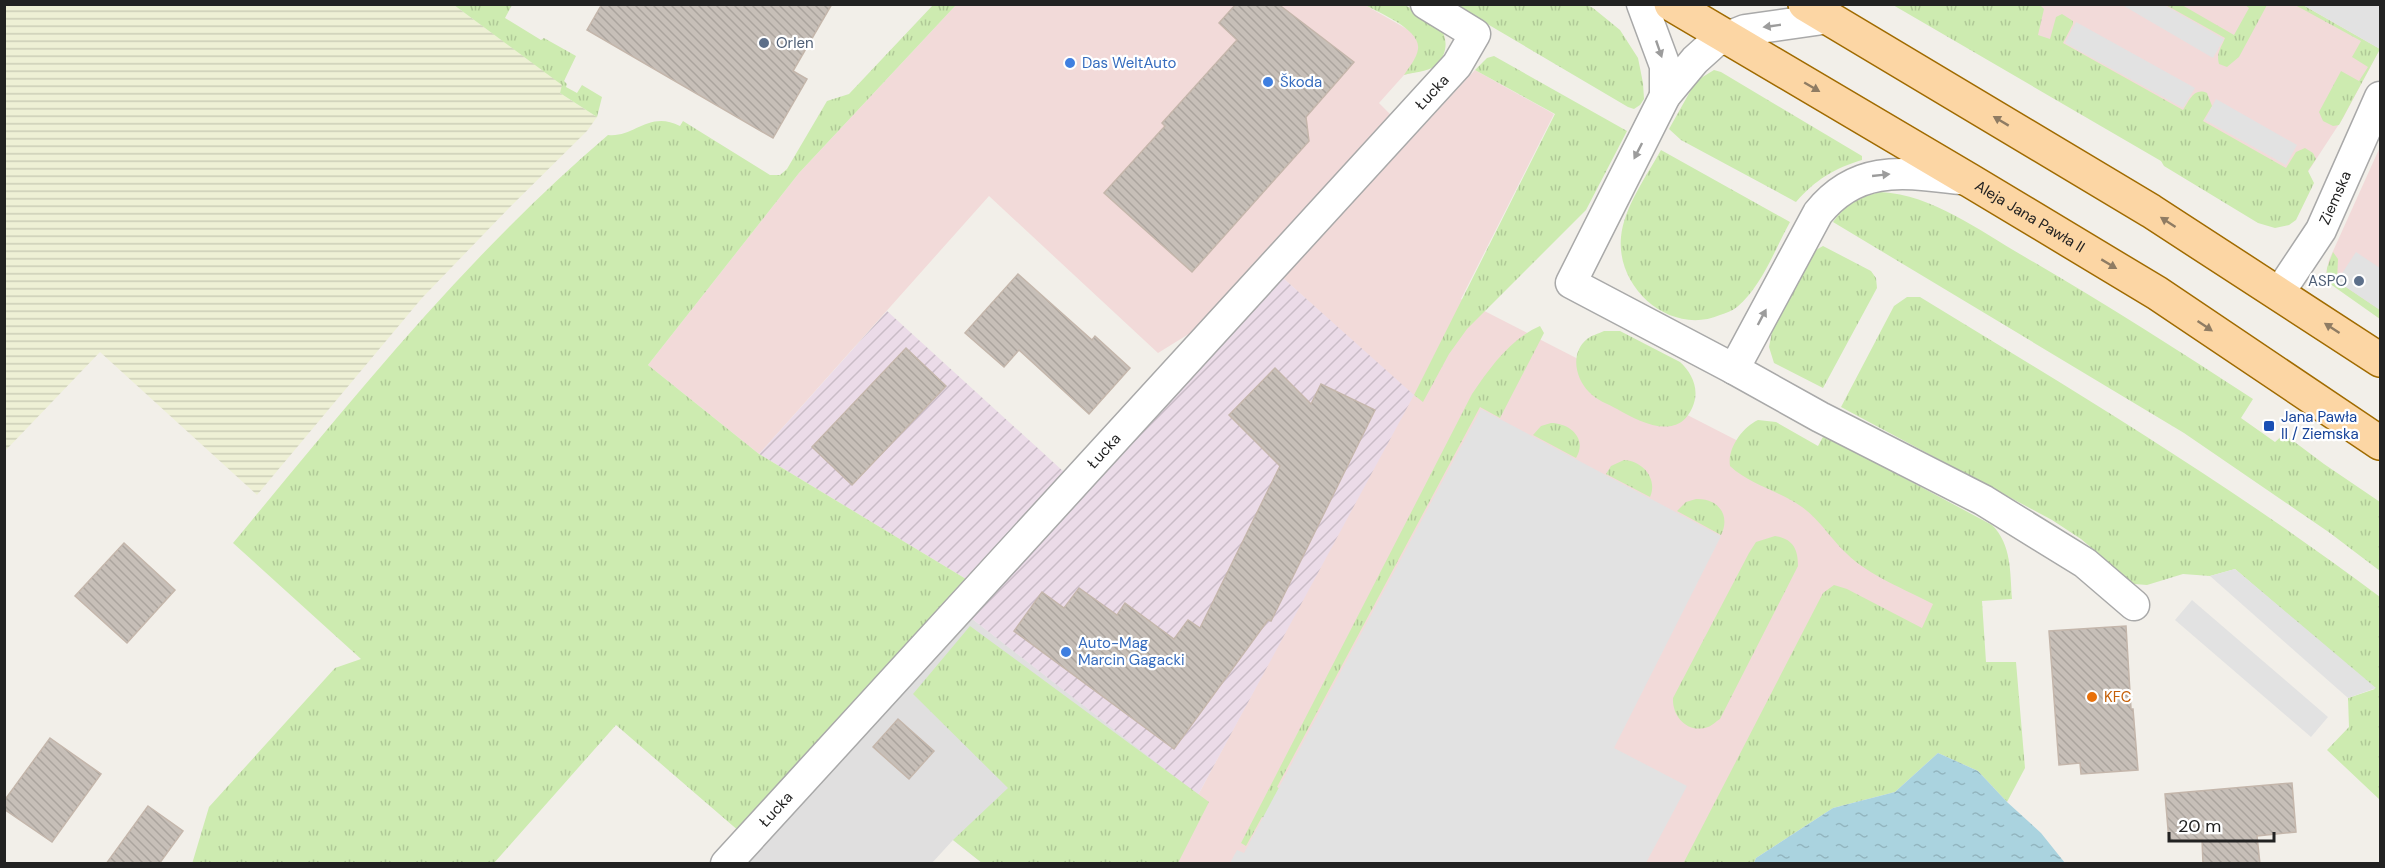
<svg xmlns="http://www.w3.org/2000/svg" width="2385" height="868" viewBox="0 0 2385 868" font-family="'DM Sans',sans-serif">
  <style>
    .residential { fill: #e0dfdf }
    .commercial { fill: #f2dad9 }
    .industrial { fill: url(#industrial-furrows) }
    .farmland { fill: url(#farmland-rules) }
    .grass { fill: url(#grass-tufts) }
    .parking { fill: #e2e2e2 }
    .water { fill: url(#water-ripples) }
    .building { fill: url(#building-back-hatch); stroke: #c4b6ab; stroke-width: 1.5 }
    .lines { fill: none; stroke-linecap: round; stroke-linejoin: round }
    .minor-casing { stroke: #a9a9a9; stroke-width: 33 }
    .primary-casing { stroke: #a06b00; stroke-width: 36 }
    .minor { stroke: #fff; stroke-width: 30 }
    .primary { stroke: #fcd6a4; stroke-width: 33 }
    .oneway { fill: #9c9c9c }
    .oneway2 { fill: #8f7c63 }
    .service-dot { fill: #5c6f8a; stroke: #fff; stroke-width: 2 }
    .shop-dot { fill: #3f7fe0; stroke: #fff; stroke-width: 2 }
    .transit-dot { fill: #1a4fb4; stroke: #fff; stroke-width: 2 }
    .food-dot { fill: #e8710a; stroke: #fff; stroke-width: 2 }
    .labels { text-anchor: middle; stroke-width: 4.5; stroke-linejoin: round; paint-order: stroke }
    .service-label { font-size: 15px; fill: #4e5e75; stroke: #fff; text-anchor: start }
    .shop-label { font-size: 15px; fill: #366cbe; stroke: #fff; text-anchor: start }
    .street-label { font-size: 15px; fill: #222; stroke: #fff }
    .transit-label { font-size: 15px; fill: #164399; stroke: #fff; text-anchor: start }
    .food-label { font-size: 15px; fill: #c56008; stroke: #fff; text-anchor: start }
  </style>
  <defs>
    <pattern id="industrial-furrows" width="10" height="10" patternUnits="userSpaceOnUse" patternTransform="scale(1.5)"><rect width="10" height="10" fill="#ebdbe8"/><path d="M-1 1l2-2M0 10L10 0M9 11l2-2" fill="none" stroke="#c9bcc7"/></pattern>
    <pattern id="farmland-rules" width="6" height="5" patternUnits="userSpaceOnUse" patternTransform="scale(1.5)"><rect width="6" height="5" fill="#eef0d5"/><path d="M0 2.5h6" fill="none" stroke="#ccceb7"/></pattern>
    <pattern id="grass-tufts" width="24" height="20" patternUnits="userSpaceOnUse" patternTransform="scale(1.5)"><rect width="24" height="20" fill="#cdebb0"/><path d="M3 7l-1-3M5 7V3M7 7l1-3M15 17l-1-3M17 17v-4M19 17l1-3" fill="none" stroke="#b0c997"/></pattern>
    <pattern id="water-ripples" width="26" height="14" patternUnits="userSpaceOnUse" patternTransform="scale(1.5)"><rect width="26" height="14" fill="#aad3df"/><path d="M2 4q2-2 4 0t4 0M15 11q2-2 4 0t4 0" fill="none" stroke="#92b5bf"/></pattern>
    <pattern id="building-back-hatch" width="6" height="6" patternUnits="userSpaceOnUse" patternTransform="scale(1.5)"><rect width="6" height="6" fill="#c7bfb8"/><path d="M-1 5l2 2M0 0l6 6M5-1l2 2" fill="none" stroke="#aba49e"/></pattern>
  </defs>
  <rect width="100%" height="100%" fill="#f2efe9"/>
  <path class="residential" d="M 971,618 L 1209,802 L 982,863 L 953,840 L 932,863 L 747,864 Z"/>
  <path class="commercial" d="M 956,5 L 1365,5 L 1440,48 L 1424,70 L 1404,75 L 1379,103 L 1391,115 L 1192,332 L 1158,353 L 989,196 L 759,454 L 648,365 L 799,173 Z
    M 1947,5 L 2303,5 L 2380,49 L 2343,118 L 2285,207 Z
    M 1475,70 L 1554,114 L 1461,299 L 1980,565 L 1734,863 L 1170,864 L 1198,795 L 1412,395 L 1283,278 Z
    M 2380,147 L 2380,319 L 2325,278 L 2329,260 Z"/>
  <path class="industrial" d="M 1283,278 L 1414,395 L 1198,795 L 971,618 Z
    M 887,311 L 1064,472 L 966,579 L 759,454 Z"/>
  <path class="farmland" d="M 5,5 L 454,5 L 563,85 L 560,93 L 597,117 L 587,131 L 510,207 L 422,298 L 257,495 L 100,352 L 5,451 Z"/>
  <path class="grass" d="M 454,5 L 512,5 L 505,18 L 541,40 L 544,38 L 576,56 L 564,81 L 567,84 L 566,87 L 577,93 L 582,85 L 602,97 L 597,117 L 560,93 L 562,85 Z
    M 933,5 L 956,5 L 799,173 L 648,365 L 759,454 L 966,579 L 740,832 L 616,725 L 494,863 L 192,864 L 209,807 L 335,668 L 361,659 L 233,543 C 351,401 467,255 608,135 C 634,138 649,110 680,126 L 683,121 L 770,175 L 780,175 L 787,169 L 827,101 L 849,94 Z
    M 1365,5 C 1377,5 1395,1 1406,6 C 1416,10 1431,17 1438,25 C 1449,37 1448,56 1435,66 C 1427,72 1413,72 1404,75 C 1409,67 1417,58 1418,49 C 1421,30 1380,13 1365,5 Z
    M 1455,5 L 1587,5 L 1593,8 L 1620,30 L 1638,58 L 1643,83 L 1644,99 L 1640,105 L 1634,109 L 1628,107 Z
    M 1893,5 L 2040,5 L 2044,9 L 2038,35 L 2050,39 L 2056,17 L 2062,14 L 2073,21 L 2073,24 L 2063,43 L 2183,110 C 2189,101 2194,87 2207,93 L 2212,106 L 2203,121 L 2286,168 L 2296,152 L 2305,148 L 2313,153 L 2316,159 L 2308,171 L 2314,183 L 2296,220 L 2289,225 L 2275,228 L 2258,223 L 2164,166 L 2161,161 Z
    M 2166,5 L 2182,5 L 2234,35 L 2249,8 L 2245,5 L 2267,5 L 2239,57 L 2227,67 L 2219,64 C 2216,53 2221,48 2225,38 Z
    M 2295,5 L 2303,5 L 2380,49 L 2339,125 L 2333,126 L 2323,121 L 2319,112 L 2341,71 L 2359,81 L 2368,67 L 2352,57 L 2361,41 Z
    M 1494,56 L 1627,131 L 1586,210 L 1467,329 L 1449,354 L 1423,402 L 1414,395 L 1555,114 L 1475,70 L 1487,58 Z
    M 1714,70 L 1721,72 L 1862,156 L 1862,160 C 1835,168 1815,180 1796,202 L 1681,140 L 1669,129 L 1696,81 Z
    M 1661,150 L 1790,222 C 1774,251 1762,286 1737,307 C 1732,311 1726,313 1720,315 C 1671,336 1616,289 1621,237 C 1624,207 1646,177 1661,150 Z
    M 1881,192 C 1933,195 1980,231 2025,257 C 2102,302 2178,350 2253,399 L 2241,418 L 2275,442 L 2284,434 L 2324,464 L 2380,502 L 2380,571 L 2330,533 L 2184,433 L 1833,222 C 1845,205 1860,196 1881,192 Z
    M 1823,246 L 1871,271 L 1876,278 L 1877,288 L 1823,388 L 1774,363 L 1769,347 L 1772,332 L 1814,251 Z
    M 2333,252 L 2338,259 L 2337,281 L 2380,310 L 2380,319 L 2326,281 L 2327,268 Z
    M 1907,297 L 1920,297 C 2076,392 2234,487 2380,597 L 2380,800 L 2327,750 L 2349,727 L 2348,698 L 2375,689 L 2235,569 L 2210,576 L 2183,574 L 2147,585 L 2134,584 L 2081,539 L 2052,520 L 1841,407 L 1894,306 Z
    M 1540,326 L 1544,333 L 1500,418 L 1480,407 L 1277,787 L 1300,801 L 1284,828 L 1262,817 L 1246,846 L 1241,843 L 1472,394 C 1490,368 1510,339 1540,326 Z
    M 1604,331 L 1620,331 L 1680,362 C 1691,372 1699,387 1694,403 C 1681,443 1641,423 1617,409 C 1608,404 1596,400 1589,392 C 1575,378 1570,353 1587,339 C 1592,335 1598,334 1604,331 Z
    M 1758,420 L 1776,422 L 1818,446 L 1824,435 L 1992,525 C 2012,545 2010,573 2012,599 L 1982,601 L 1986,662 L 2016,662 L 2025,768 L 2007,802 L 1978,771 L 1938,753 L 1895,792 L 1833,808 L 1756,858 L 1754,863 L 1683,864 L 1823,593 L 1834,585 L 1847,589 L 1922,628 L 1933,604 C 1905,589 1869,576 1846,553 C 1830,538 1820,520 1802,507 C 1780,491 1750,485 1730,466 C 1727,448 1743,427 1758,420 Z
    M 1551,423 C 1569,423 1588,438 1576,458 L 1533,435 L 1541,426 Z
    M 1624,460 C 1643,461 1658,479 1650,497 L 1606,474 L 1611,466 Z
    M 1696,499 C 1718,498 1731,515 1721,535 L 1677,511 L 1686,502 Z
    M 1775,536 C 1793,539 1798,549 1798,566 L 1720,719 C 1716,721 1712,726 1708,727 C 1687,734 1672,716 1673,698 L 1749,553 L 1756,542 Z
    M 970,626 L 1209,802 L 1178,863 L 982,863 L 953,840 L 1008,788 L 913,694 Z"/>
  <path class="parking" d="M 2125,5 L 2164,5 L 2224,39 L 2213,58 L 2124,6 Z
    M 2303,5 L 2380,5 L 2380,49 Z
    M 2076,22 L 2195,88 L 2183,108 L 2065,43 Z
    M 2216,99 L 2297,145 L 2286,165 L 2205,120 Z
    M 2356,252 L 2380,268 L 2380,310 L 2337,281 Z
    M 1481,409 L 1721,536 L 1614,748 L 1687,786 L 1646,863 L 1230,863 L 1237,850 L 1244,853 Z
    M 2235,569 L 2376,688 L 2348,698 L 2210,576 Z
    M 2192,600 L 2328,717 L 2311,737 L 2175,620 Z"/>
  <path class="water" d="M 1938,753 L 1978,771 L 2007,802 L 2041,833 L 2065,863 L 1754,863 L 1756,858 L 1833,808 L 1895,792 Z"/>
  <path class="building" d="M 602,4 L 832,4 L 793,71 L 807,79 L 773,138 L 587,30 Z
    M 1236,4 L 1278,4 L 1354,62 L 1306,117 L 1309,141 L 1192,272 L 1104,193 L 1165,126 L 1162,123 L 1237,40 L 1219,23 Z
    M 1018,274 L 1092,340 L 1095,336 L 1130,368 L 1089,414 L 1019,350 L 1004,367 L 965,333 Z
    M 906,348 L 946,386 L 852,485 L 812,447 Z
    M 1275,368 L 1311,404 L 1321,384 L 1375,410 L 1271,621 L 1268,620 L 1174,749 L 1014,631 L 1042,592 L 1064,608 L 1079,588 L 1117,615 L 1125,603 L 1174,639 L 1188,620 L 1200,628 L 1280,466 L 1229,415 Z
    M 124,543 L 175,590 L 127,643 L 75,596 Z
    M 2126,626 L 2131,709 L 2133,709 L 2138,770 L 2081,774 L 2080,763 L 2059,765 L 2049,631 Z
    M 898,719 L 934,751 L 909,779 L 873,747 Z
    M 50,738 L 101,774 L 52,842 L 4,809 L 4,801 Z
    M 2292,783 L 2296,832 L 2257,836 L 2260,864 L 2203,864 L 2202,839 L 2169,841 L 2165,794 Z
    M 148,806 L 183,831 L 159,864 L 106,864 Z"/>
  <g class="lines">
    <g class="minor-casing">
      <g id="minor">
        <path d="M 1642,4 L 1665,66 L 1665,96"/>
        <path d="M 1830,18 L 1745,30 L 1715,42 L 1695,60 L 1665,96 L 1571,283 L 1734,369 L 1820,417 L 1983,500 L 2085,563 L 2134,605"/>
        <path id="s1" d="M 2279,293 L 2321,230 L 2380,97"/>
        <path d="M 1734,369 L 1818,213 C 1860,161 1910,174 1969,180"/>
        <path id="s2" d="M 726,864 L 1457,65 L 1475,34 L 1426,4"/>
      </g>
    </g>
    <g class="primary-casing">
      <g id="primary">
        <path id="s3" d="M 1671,4 L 1969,180 L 2157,293 L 2380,443"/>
        <path d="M 1805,4 L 2151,211 L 2380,360"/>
      </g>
    </g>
    <use href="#minor" class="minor"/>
    <use href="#primary" class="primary"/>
  </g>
  <defs><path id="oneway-solid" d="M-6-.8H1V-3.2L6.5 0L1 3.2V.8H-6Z" transform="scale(1.5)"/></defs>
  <g class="oneway">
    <use href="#oneway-solid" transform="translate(1772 26) rotate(172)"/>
    <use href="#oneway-solid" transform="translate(1659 49) rotate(71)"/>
    <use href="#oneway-solid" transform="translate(1638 151) rotate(117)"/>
    <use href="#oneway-solid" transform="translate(1881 175) rotate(-6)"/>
    <use href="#oneway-solid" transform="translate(1762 317) rotate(-62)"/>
  </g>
  <g class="oneway2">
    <use href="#oneway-solid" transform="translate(1812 87) rotate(30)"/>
    <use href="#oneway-solid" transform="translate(2001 121) rotate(-149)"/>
    <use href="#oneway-solid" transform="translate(2168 222) rotate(-147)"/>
    <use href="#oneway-solid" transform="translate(2109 264) rotate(31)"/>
    <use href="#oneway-solid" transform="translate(2205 326) rotate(34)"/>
    <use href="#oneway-solid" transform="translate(2332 328) rotate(-147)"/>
  </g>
  <g class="service-dot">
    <circle cx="764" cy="43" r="6"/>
    <circle cx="2359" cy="281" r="6"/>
  </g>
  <g class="shop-dot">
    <circle cx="1070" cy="63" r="6"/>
    <circle cx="1268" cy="82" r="6"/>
    <circle cx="1066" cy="652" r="6"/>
  </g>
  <rect class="transit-dot" x="2263" y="420" width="12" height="12" rx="3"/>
  <circle class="food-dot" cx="2092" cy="697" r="6"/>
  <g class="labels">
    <g class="service-label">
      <text x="776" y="48">Orlen</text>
      <text x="2347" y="286" text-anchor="end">ASPO</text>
    </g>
    <g class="shop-label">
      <text x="1082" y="68">Das WeltAuto</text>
      <text x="1280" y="87">Škoda</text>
      <text x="1078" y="648">Auto-Mag<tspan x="1078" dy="17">Marcin Gagacki</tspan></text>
    </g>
    <g class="street-label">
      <text dy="5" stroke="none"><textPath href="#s2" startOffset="1046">Łucka</textPath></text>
      <text dy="5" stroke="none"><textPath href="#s1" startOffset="111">Ziemska</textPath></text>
      <text dy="5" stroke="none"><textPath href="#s3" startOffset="417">Aleja Jana Pawła II</textPath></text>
      <text dy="5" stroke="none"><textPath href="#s2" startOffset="560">Łucka</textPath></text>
      <text dy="5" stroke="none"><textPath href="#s2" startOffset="74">Łucka</textPath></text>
    </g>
    <g class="transit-label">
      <text x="2281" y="422">Jana Pawła<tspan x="2281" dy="17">II / Ziemska</tspan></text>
    </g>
    <g class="food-label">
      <text x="2104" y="702">KFC</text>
    </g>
  </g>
  <rect width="2385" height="868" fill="none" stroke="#222222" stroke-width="12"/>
  <path d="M2169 832v9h105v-9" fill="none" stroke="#222222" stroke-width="3"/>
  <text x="2178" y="832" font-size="18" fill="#222222" stroke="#ffffff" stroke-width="4.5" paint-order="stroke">20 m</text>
</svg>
